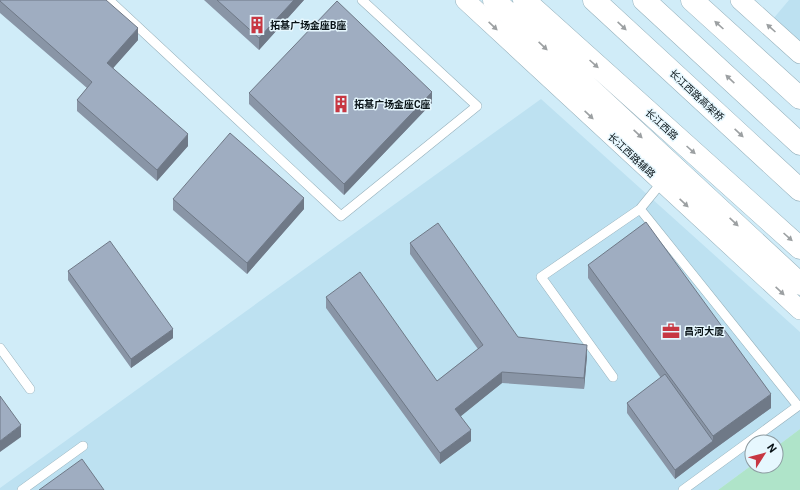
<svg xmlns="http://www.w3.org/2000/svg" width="800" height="490" viewBox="0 0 800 490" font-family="Roboto,'Noto Sans SC',sans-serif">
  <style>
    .built { fill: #bde1f1 }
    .green { fill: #afe4c9 }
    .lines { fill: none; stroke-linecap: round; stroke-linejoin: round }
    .service-casing { stroke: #96b1bc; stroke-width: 10 }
    .minor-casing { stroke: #96b1bc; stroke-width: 20 }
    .trunk-casing { stroke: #96b1bc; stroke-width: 23 }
    .service { stroke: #fff; stroke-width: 9 }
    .minor { stroke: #fff; stroke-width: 19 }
    .trunk { stroke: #fff; stroke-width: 22 }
    .wall { fill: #8995a6 }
    .shaded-wall { fill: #6f7987 }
    .building { fill: #9fadc1; stroke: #6f7987 }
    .oneway { fill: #9ca0a2 }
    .labels { text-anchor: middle; stroke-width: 3; stroke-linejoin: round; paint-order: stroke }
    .poi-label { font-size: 10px; font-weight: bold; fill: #081216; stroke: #e6f7fe; text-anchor: start }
    .street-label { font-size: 10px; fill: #081216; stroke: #e6f7fe }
  </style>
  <rect width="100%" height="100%" fill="#d0ecf8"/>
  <path class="built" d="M 789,0 L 800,0 L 800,54 L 768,25 Z
    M 541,99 L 800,332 L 800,429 L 776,447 L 776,442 L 752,442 L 752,465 L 718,490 L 0,490 L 0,488 Z"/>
  <path class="green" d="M 800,429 L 800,490 L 718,490 L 752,465 L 752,466 L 776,466 L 776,447 Z"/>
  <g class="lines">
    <g class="service-casing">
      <path id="service" d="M 109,0 L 341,216 L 477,106 L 362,0
        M 662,182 L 640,209 L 798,406 L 683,490
        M 0,348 L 30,389
        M 613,377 L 541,277 L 640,209
        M 22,490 L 83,446"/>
    </g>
    <g class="minor-casing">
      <path id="minor" d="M 465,0 L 800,310
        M 740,0 L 800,54"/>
    </g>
    <g class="trunk-casing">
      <path id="trunk" d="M 494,0 L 800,284
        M 524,0 L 800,248
        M 594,0 L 800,190
        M 644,0 L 800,144
        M 692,0 L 800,98"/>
    </g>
    <use href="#service" class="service"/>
    <use href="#minor" class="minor"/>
    <use href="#trunk" class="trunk"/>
  </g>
  <path class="wall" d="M 0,0 L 138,40 L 113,68 L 188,146 L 157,181 L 77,111 L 77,100 L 87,88 L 0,13 Z
    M 204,0 L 304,0 L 259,50 Z
    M 249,93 L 432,103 L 344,195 L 249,104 Z
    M 173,199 L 304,209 L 247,274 L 173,210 Z
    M 410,243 L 518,337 L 587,356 L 584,389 L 502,383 L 460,416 L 471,441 L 440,464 L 326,308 L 326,297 L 437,381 L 478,349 L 410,254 Z
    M 588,265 L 771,408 L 713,450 L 675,479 L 627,413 L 627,403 L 661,378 L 588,278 Z
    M 68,271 L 173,338 L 131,368 L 68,280 Z"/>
  <path class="shaded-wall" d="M 294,0 L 304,0 L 259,50 L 259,38 Z
    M 138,28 L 138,40 L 107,75 L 107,63 Z
    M 432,92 L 432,103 L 344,195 L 344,184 Z
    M 188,134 L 188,146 L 157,181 L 157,170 Z
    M 304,198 L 304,209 L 247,274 L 247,263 Z
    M 173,329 L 173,338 L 131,368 L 131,359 Z
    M 587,345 L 587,356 L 584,389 L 584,378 Z
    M 502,372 L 502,383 L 455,421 L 455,409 Z
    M 771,394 L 771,408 L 713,450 L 713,436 Z
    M 21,425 L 21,437 L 0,452 L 0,441 Z
    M 471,430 L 471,441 L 440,464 L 440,453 Z
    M 713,441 L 713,450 L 675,479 L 675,470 Z"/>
  <path class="building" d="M 0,0 L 106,0 L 138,28 L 107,63 L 188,134 L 157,170 L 77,100 L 92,82 L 0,1 Z
    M 217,0 L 294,0 L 259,38 Z
    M 337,1 L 432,92 L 344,184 L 249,93 Z
    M 230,133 L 304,198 L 247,263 L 173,199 Z
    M 646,222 L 771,394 L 713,436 L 588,265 Z
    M 438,223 L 518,337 L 587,345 L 584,378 L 502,372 L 455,409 L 471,430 L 440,453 L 326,297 L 360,272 L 437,381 L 483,345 L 410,243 Z
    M 110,241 L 173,329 L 131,359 L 68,271 Z
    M 665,374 L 713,441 L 675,470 L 627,403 Z
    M 0,396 L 21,425 L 0,441 Z
    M 82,459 L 104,490 L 39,490 Z"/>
  <defs><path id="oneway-solid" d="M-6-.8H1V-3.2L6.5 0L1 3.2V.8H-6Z"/></defs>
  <g class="oneway">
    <use href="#oneway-solid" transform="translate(719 25) rotate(-138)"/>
    <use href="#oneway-solid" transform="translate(493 26) rotate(43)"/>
    <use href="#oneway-solid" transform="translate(622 26) rotate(43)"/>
    <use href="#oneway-solid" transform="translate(771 28) rotate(-138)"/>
    <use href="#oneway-solid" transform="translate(543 46) rotate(43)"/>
    <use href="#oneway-solid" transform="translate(594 64) rotate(42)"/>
    <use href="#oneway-solid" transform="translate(730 79) rotate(-137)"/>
    <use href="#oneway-solid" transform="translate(589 115) rotate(43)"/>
    <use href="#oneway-solid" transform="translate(739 133) rotate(43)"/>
    <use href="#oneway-solid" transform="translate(638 134) rotate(43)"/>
    <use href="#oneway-solid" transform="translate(691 150) rotate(42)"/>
    <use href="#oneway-solid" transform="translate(684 203) rotate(43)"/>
    <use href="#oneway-solid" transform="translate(734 222) rotate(43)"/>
    <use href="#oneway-solid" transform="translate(788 237) rotate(42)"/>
    <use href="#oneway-solid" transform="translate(780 291) rotate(43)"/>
  </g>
  <defs>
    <g id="building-bare" transform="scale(1.38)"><path d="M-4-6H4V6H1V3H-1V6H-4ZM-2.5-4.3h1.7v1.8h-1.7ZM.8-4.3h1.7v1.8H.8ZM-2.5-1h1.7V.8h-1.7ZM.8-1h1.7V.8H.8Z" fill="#c73742" stroke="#e6f7fe" stroke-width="2.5" paint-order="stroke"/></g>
    <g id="office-bare" transform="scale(1.38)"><path d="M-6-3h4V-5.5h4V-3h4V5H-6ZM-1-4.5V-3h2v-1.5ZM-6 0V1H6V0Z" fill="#c73742" stroke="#e6f7fe" stroke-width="2.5" paint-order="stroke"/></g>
  </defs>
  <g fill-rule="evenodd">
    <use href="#building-bare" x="257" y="25"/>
    <use href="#building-bare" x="341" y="104"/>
    <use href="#office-bare" x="671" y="331"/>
  </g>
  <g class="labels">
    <g class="poi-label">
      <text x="270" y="29">拓基广场金座B座</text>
      <text x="354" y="108">拓基广场金座C座</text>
      <text x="684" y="335">昌河大厦</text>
    </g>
    <g class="street-label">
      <text transform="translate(697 95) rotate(43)" y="4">长江西路高架桥</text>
      <text transform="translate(662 124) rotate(42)" y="4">长江西路</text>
      <text transform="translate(632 155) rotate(43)" y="4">长江西路辅路</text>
    </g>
  </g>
  <g transform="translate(764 454) rotate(54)"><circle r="19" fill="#e6f7fe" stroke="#8d9ba1"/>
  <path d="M0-3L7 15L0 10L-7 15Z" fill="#c73742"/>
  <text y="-6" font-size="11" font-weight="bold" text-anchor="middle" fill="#081216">N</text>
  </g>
</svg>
